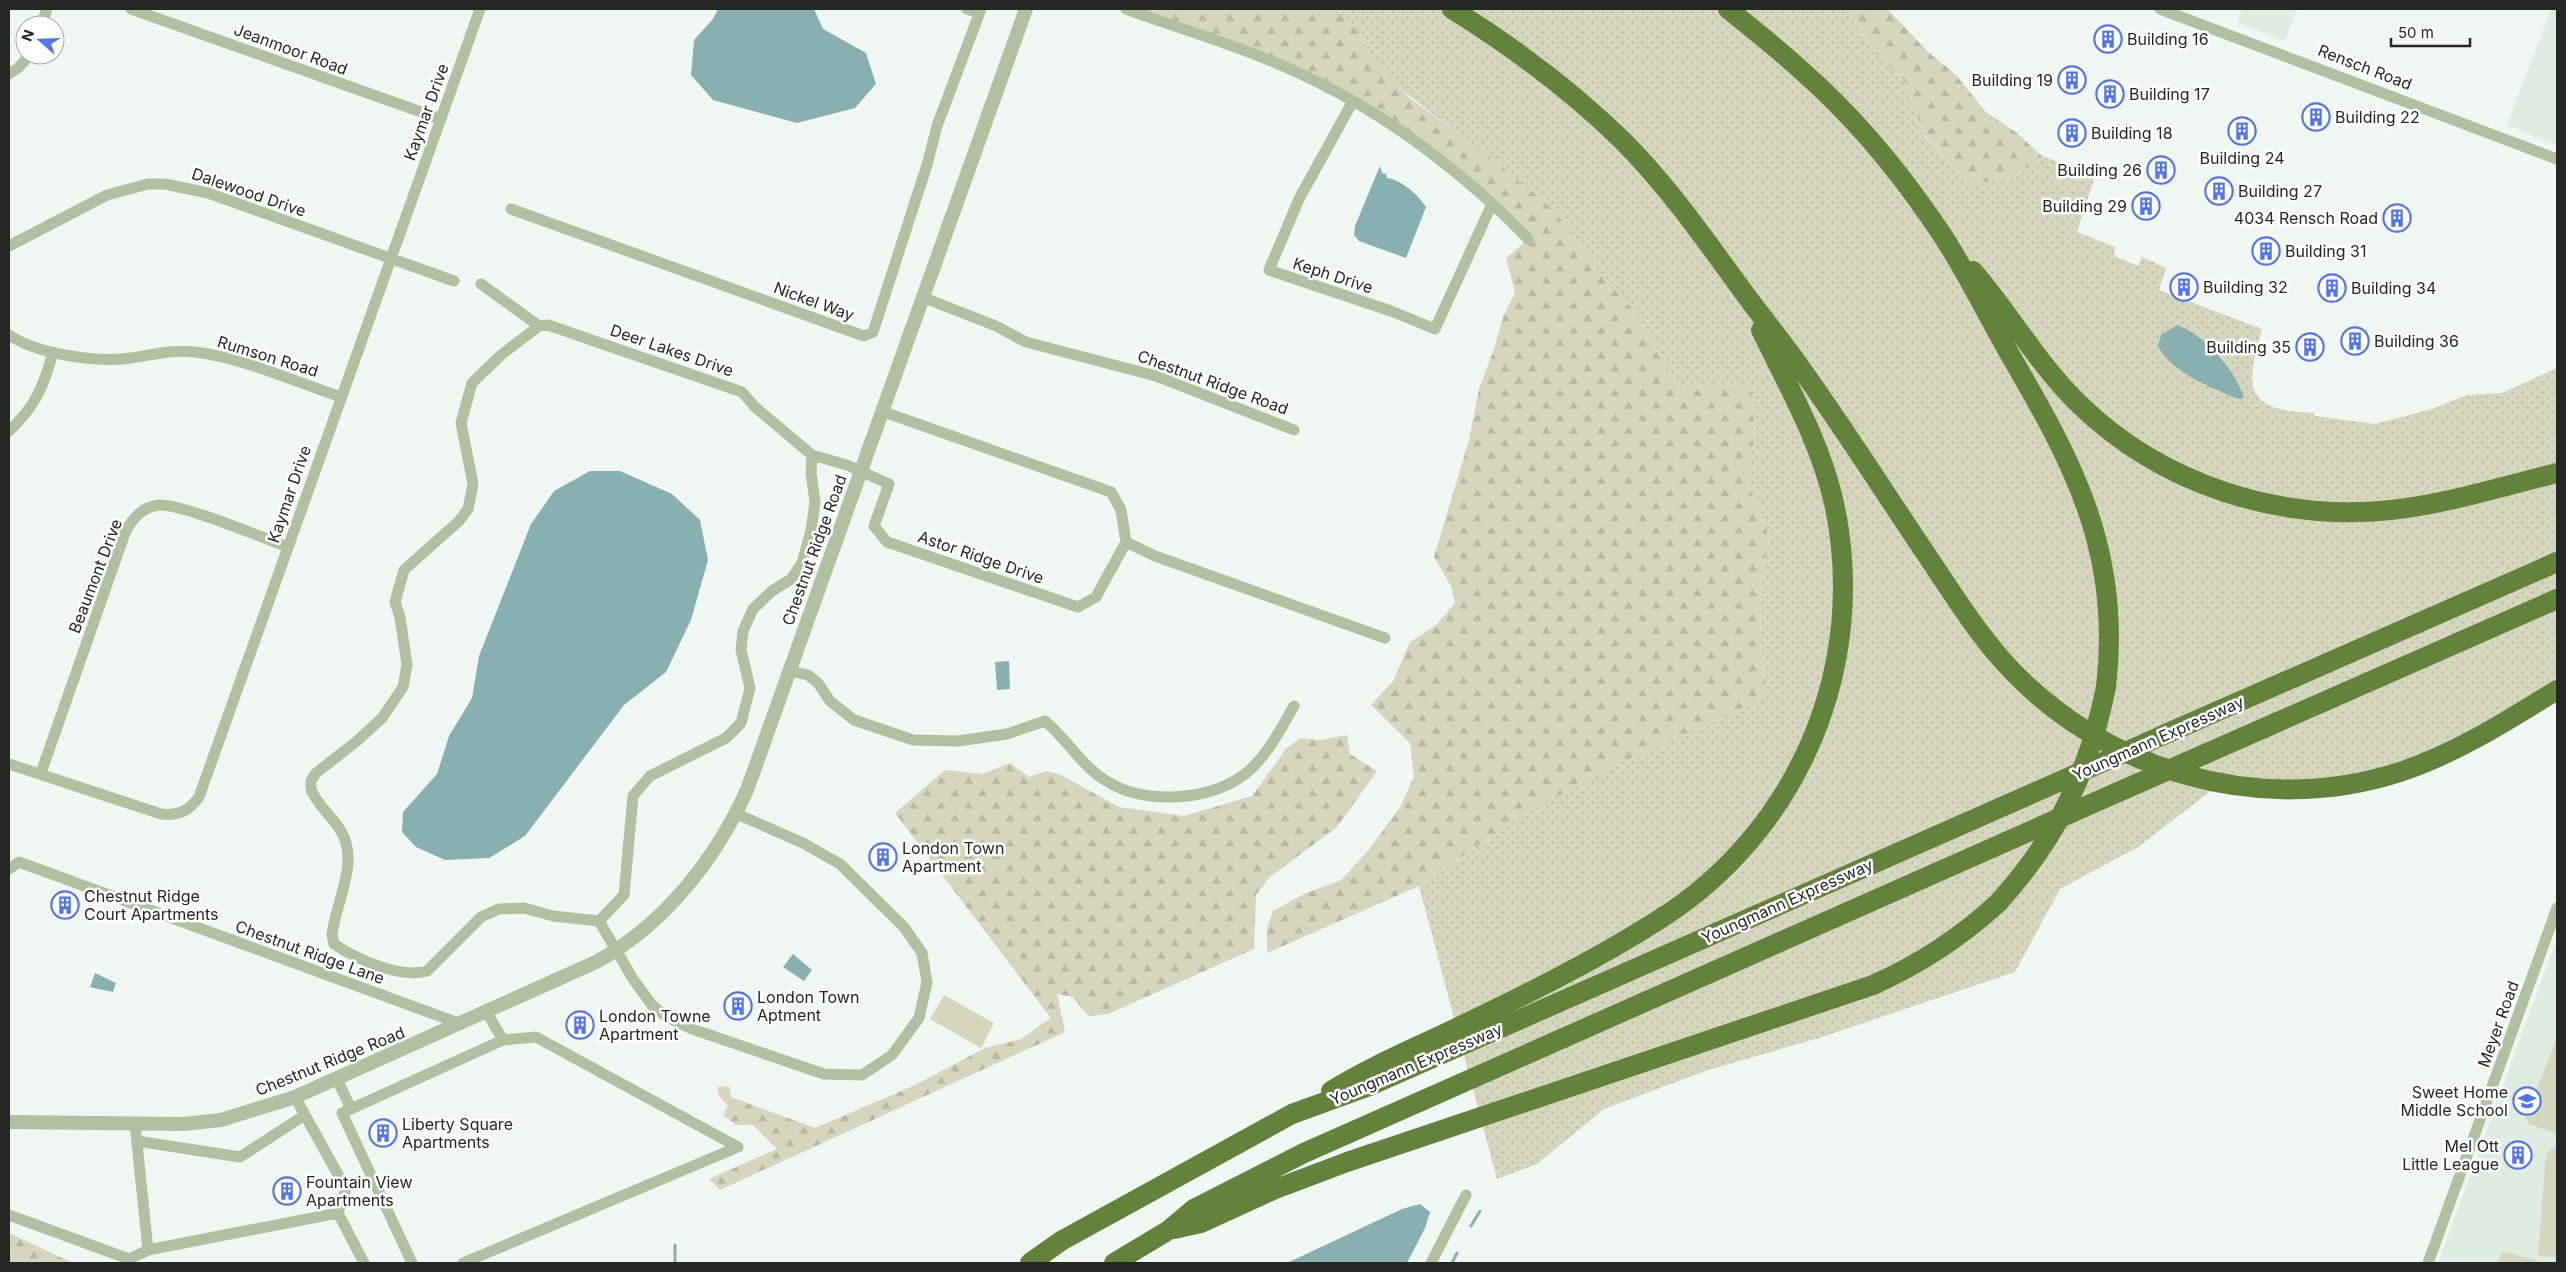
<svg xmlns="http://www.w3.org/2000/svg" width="2566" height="1272" viewBox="0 0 2566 1272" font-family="Inter,sans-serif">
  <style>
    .built { fill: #deece1 }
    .grass { fill: url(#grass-dots) }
    .forest { fill: url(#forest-firs) }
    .pitch { fill: #d6d5bd }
    .water { fill: #88b0b1 }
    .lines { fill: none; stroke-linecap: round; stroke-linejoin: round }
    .stream { stroke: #88b0b1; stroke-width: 3 }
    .minor { stroke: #b1c0a1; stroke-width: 11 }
    .tertiary { stroke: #b1c0a1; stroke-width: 14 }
    .motorway { stroke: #63823c; stroke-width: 20 }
    .motorway-bridge { stroke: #63823c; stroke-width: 20 }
    .labels { text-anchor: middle; stroke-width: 5; stroke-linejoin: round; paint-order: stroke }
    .poi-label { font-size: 16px; fill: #242624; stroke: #fff; text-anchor: start }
    .street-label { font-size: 16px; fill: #242624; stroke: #fff }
  </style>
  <defs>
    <pattern id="grass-dots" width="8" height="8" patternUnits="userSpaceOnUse" patternTransform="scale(1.25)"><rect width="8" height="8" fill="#d6d5bd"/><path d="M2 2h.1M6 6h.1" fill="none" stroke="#b8b7a2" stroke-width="1.8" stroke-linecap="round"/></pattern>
    <pattern id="forest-firs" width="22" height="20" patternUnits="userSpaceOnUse" patternTransform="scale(1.25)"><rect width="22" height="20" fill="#d6d5bd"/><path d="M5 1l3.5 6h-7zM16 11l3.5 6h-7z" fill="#b8b7a2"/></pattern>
  </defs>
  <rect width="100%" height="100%" fill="#f0f7f2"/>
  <path class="built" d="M 2242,9 L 2297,9 L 2285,41 L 2237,23 Z
    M 2551,9 L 2557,9 L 2557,145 L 2507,125 Z
    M 2557,938 L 2557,1263 L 2438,1263 Z"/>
  <path class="grass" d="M 1337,9 L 1849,9 L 1872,50 L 1904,80 L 1924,136 L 1969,184 L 2012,179 L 2042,156 L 2095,176 L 2077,232 L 2115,247 L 2114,256 L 2138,266 L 2142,257 L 2166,268 L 2159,290 L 2262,329 C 2245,390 2244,410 2314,413 L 2315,416 L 2375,424 L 2432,409 L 2467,395 L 2502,393 L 2557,368 L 2557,690 L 2396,773 L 2220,784 L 2138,847 L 2060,889 L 2015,972 L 1819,1038 L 1708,1070 L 1604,1109 L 1537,1164 L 1497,1179 L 1419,886 L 1520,817 L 1620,763 L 1733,713 L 1767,695 L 1760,642 L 1762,571 L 1770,539 L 1747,481 L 1755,432 L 1751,386 L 1714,383 L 1680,390 L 1634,311 L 1601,274 L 1554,210 L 1396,85 L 1372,61 L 1359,32 Z"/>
  <path class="forest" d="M 1126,9 L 1340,10 L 1359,32 L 1372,61 L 1410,98 L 1494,161 L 1554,210 L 1601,274 L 1634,311 L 1680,390 L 1714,383 L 1751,386 L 1755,432 L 1747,481 L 1770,539 L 1762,571 L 1760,642 L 1767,695 L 1733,713 L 1620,763 L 1520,817 L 1419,886 L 1267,953 L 1267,928 L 1273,911 L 1304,894 L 1341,880 L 1368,851 L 1401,806 L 1414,776 L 1410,743 L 1371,705 L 1393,681 L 1410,642 L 1436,625 L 1455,603 L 1451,586 L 1434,557 L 1469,440 L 1479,389 L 1494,349 L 1503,317 L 1515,292 L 1506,258 L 1528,239 L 1422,147 L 1325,85 Z
    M 1849,9 L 1888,9 L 1927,51 L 1955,74 L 1986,112 L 2017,133 L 2042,156 L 2012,179 L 1969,184 L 1924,135 L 1904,80 L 1872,50 Z
    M 1347,735 L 1350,754 L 1377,771 L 1337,827 L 1270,877 L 1256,895 L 1254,949 L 1108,1014 L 1088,1016 L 1073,997 L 1057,994 L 1065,1032 L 720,1190 L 709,1179 L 777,1149 L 753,1125 L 736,1125 L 723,1115 L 728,1106 L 719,1096 L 717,1087 L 729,1086 L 731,1097 L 815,1128 L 915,1085 L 985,1048 L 1021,1039 L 1051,1018 L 895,813 L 945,770 L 982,774 L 1010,763 L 1029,777 L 1046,771 L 1061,775 L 1119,807 L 1184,816 L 1252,796 L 1286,749 L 1300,738 L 1321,740 Z
    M 11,1234 L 73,1263 L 9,1263 L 9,1237 Z"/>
  <path class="pitch" d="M 944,995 L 994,1023 L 981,1048 L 930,1019 Z
    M 2557,1038 L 2557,1134 L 2529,1124 L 2526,1117 Z
    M 2553,1148 L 2557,1149 L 2557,1257 L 2538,1256 L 2546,1154 Z
    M 2505,1252 L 2539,1261 L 2539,1263 L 2498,1263 L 2501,1254 Z"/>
  <path class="water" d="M 718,9 L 814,9 L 823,29 L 866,53 L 876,84 L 855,108 L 797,123 L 713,100 L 691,75 L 694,40 L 713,19 Z
    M 1380,166 L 1382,173 L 1386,174 L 1387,178 C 1402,180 1418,195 1426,207 L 1406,258 L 1359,241 L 1354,235 L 1355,226 Z
    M 2177,325 C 2205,335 2234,369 2244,397 L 2241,399 L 2236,398 C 2210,387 2171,372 2158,346 L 2161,335 Z
    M 590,471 L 620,471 L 672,494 L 700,520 L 708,560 L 691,620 L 666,672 L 624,705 L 525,836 L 489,858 L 445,860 L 416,847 L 402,832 L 403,812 L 437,774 L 449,736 L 472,698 L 479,656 L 531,524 L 554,491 Z
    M 1009,661 L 1010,689 L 997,690 L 995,662 Z
    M 793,954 L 812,970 L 804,981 L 783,967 Z
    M 95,973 L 116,983 L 113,992 L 90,987 Z
    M 1420,1204 L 1430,1212 L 1425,1228 L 1407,1263 L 1287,1263 L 1402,1209 Z"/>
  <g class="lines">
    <path class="stream" d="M 1471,1226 L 1480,1211
      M 675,1263 L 675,1245
      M 1452,1263 L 1457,1253"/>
    <path class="minor" d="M 131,9 L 441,119
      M 967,9 L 979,13
      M 1126,9 C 1192,33 1263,53 1325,86 C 1396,121 1474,182 1528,239
      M 2160,9 L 2557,159
      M 41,25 L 47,9
      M 9,74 L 18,68 L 30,55
      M 1353,101 L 1299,199 L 1269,270 L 1391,311 L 1435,329 L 1492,204
      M 511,209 L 864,336 L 873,332 L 927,165 L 937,126 L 981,9
      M 9,246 L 107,195 L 148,184 L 165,184 L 208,193 L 454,281
      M 481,284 L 539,326
      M 922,297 L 996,326 L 1026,342 L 1156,376 L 1294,430
      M 9,335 C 37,354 97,363 131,358 C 153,355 172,349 195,352 C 244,358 293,381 341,397
      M 881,411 L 1111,492 L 1121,510 L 1126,542 L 1155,556 L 1385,638
      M 9,431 C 35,407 44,386 53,352
      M 790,671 L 808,675 L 818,683 L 830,701 L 854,720 L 913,740 L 958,741 L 1007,734 L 1045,721 C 1067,739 1082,767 1108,782 C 1147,805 1209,801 1245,774 C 1267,757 1281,728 1294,706
      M 9,764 L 161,814 C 178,816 189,811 199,797 L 480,9
      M 41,773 L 125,533 C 132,518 142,507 159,505 C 180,503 263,538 288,547
      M 737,814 L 803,843 L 840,864 L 904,927 L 922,953 L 927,982 L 919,1018 L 892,1055 L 862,1075 L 824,1074 L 692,1029 L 667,1017 L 652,1005 L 633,979 L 599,921 L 624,895 L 633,796 L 650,776 L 726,738 L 741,723 L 750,688 L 741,650 L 743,631 L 753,609 L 772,591 L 791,579 L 802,563 L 811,531 L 815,502 L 811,473 L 812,455
      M 9,869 L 19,862 L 461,1024
      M 599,921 L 553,916 L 524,908 L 499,909 L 481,917 L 427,971 C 401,979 356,959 334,944 L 332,935 C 335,904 359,864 342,833 C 334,817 317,806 311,789 L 311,781 L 316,773 L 357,741 L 382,718 L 403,687 L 407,665 L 400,617 L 395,602 L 404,570 L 459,521 L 468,509 L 473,484 L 461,423 L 472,383 L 501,355 L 539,326 L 548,325 L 742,392 L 755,407 L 812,455 L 847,465 L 889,484 L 874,526 L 887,542 L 1078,607 L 1096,597 L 1126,542
      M 487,1013 L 503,1040
      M 337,1079 L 351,1109
      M 295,1097 L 346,1189 L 338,1213 L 364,1263
      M 135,1124 L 148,1250
      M 137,1141 L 240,1157 L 305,1115
      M 9,1215 L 129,1259 L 148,1250 L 338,1213
      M 412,1263 L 342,1113 L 503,1040 L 536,1037 L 738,1147 L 463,1263
      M 1431,1263 L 1466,1195
      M 2428,1263 L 2557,908"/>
    <path class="tertiary" d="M 9,1122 L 183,1124 L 221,1120 L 295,1097 L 596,962 C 664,925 715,860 747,790 L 1026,9"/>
    <path class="motorway" d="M 1452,9 C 1513,47 1570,89 1622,140 C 1668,186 1704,238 1742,290 C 1761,316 1782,341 1800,367 C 1843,427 1883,490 1924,551 C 1949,588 1973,627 2002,660 C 2100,770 2258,818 2400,772 C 2457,753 2507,721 2557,690
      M 1728,9 C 1753,29 1778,49 1802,71 C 1851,114 1895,166 1932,220 C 1961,261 1984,309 2009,353 C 2074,464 2122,553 2106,687
      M 1973,271 C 2010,314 2038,364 2079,404 C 2161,484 2278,522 2391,510 C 2447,504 2503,486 2557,473
      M 2161,736 L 2557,562
      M 2205,754 L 2557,599
      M 1331,1091 C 1368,1068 1408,1051 1448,1032 C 1519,998 1593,962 1660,919 C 1800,830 1869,664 1834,503 C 1820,441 1788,386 1761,330
      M 1174,1229 L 1201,1223 L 1273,1190 L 1347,1162 L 1873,985 C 1920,964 1960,938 1998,903
      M 1030,1263 L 1061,1241 L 1292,1114 L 1369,1086 L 2081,772
      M 1114,1263 L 1169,1230 L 1194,1209 L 1304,1153 L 2125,789"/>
    <path class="motorway-bridge" d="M 2081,772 L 2161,736
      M 2125,789 L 2205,754
      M 1998,903 C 2057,838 2089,772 2106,687"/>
  </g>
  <defs>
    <g id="building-ring" transform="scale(1.4375)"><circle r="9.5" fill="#fff" stroke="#5474e9" stroke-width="1.5"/><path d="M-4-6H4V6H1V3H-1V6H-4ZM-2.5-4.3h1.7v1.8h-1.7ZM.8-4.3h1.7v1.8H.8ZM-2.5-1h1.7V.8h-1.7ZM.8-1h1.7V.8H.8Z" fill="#5474e9"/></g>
    <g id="school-ring" transform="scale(1.4375)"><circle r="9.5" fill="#fff" stroke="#5474e9" stroke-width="1.5"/><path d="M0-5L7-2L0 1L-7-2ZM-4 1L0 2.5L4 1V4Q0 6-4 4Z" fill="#5474e9"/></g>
  </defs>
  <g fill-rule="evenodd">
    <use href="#building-ring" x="2108" y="39"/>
    <use href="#building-ring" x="2072" y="80"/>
    <use href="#building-ring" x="2110" y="94"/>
    <use href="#building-ring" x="2316" y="117"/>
    <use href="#building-ring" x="2242" y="131"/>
    <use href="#building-ring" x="2072" y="133"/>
    <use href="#building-ring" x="2161" y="170"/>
    <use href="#building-ring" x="2219" y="191"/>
    <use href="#building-ring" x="2146" y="206"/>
    <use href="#building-ring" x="2397" y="218"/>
    <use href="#building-ring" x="2266" y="251"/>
    <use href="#building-ring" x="2184" y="287"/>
    <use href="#building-ring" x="2332" y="288"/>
    <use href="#building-ring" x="2355" y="341"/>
    <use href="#building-ring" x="2310" y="347"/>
    <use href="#building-ring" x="883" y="857"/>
    <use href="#building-ring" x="65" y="905"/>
    <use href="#building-ring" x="738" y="1006"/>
    <use href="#building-ring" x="580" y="1025"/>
    <use href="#school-ring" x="2527" y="1101"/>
    <use href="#building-ring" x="383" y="1133"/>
    <use href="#building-ring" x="2518" y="1155"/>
    <use href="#building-ring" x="287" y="1191"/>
  </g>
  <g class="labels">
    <g class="poi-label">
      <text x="2127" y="45">Building 16</text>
      <text x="2053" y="86" text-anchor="end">Building 19</text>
      <text x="2129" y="100">Building 17</text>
      <text x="2335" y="123">Building 22</text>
      <text x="2091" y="139">Building 18</text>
      <text x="2242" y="164" text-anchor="middle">Building 24</text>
      <text x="2142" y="176" text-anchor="end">Building 26</text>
      <text x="2238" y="197">Building 27</text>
      <text x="2127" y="212" text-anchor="end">Building 29</text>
      <text x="2378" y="224" text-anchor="end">4034 Rensch Road</text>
      <text x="2285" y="257">Building 31</text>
      <text x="2203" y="293">Building 32</text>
      <text x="2351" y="294">Building 34</text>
      <text x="2374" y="347">Building 36</text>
      <text x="2291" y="353" text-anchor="end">Building 35</text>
      <text x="902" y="854">London Town<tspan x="902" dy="18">Apartment</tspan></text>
      <text x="84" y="902">Chestnut Ridge<tspan x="84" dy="18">Court Apartments</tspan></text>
      <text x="757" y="1003">London Town<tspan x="757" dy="18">Aptment</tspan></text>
      <text x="599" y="1022">London Towne<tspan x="599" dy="18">Apartment</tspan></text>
      <text x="2508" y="1098" text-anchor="end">Sweet Home<tspan x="2508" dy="18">Middle School</tspan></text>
      <text x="402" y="1130">Liberty Square<tspan x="402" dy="18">Apartments</tspan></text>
      <text x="2499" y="1152" text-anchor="end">Mel Ott<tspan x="2499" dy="18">Little League</tspan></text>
      <text x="306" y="1188">Fountain View<tspan x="306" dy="18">Apartments</tspan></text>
    </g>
    <g class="street-label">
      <text transform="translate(291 49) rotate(20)" y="6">Jeanmoor Road</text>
      <text transform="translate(2365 67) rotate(21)" y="6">Rensch Road</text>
      <text transform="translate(426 112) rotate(-70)" y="6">Kaymar Drive</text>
      <text transform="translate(249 192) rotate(19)" y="6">Dalewood Drive</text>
      <text transform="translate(1333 275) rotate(18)" y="6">Keph Drive</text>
      <text transform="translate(814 301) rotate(20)" y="6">Nickel Way</text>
      <text transform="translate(672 350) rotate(19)" y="6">Deer Lakes Drive</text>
      <text transform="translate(268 356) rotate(17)" y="6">Rumson Road</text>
      <text transform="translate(1213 382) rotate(20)" y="6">Chestnut Ridge Road</text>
      <text transform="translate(289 494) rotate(-71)" y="6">Kaymar Drive</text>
      <text transform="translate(814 550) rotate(-70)" y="6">Chestnut Ridge Road</text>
      <text transform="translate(981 557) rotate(19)" y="6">Astor Ridge Drive</text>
      <text transform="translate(95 576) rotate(-69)" y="6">Beaumont Drive</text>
      <text transform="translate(2158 738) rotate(-24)" y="6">Youngmann Expressway</text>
      <text transform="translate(1787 901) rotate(-24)" y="6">Youngmann Expressway</text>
      <text transform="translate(310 952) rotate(20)" y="6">Chestnut Ridge Lane</text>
      <text transform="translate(2498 1024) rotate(-70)" y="6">Meyer Road</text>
      <text transform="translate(330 1061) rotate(-22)" y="6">Chestnut Ridge Road</text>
      <text transform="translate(1416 1064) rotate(-23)" y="6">Youngmann Expressway</text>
    </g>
  </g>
  <rect width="2566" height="1272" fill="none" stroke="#242624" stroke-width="20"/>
  <g transform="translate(40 40) rotate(290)"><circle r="24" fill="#ffffff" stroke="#a7a8a7"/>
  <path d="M0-4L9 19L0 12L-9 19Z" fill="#5474e9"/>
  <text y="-8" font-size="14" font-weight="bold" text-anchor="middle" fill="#242624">N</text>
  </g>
  <path d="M2391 38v8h79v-8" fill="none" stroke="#242624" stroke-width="2.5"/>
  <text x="2398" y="38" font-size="15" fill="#242624" stroke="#ffffff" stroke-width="4" paint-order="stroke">50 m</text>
</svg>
